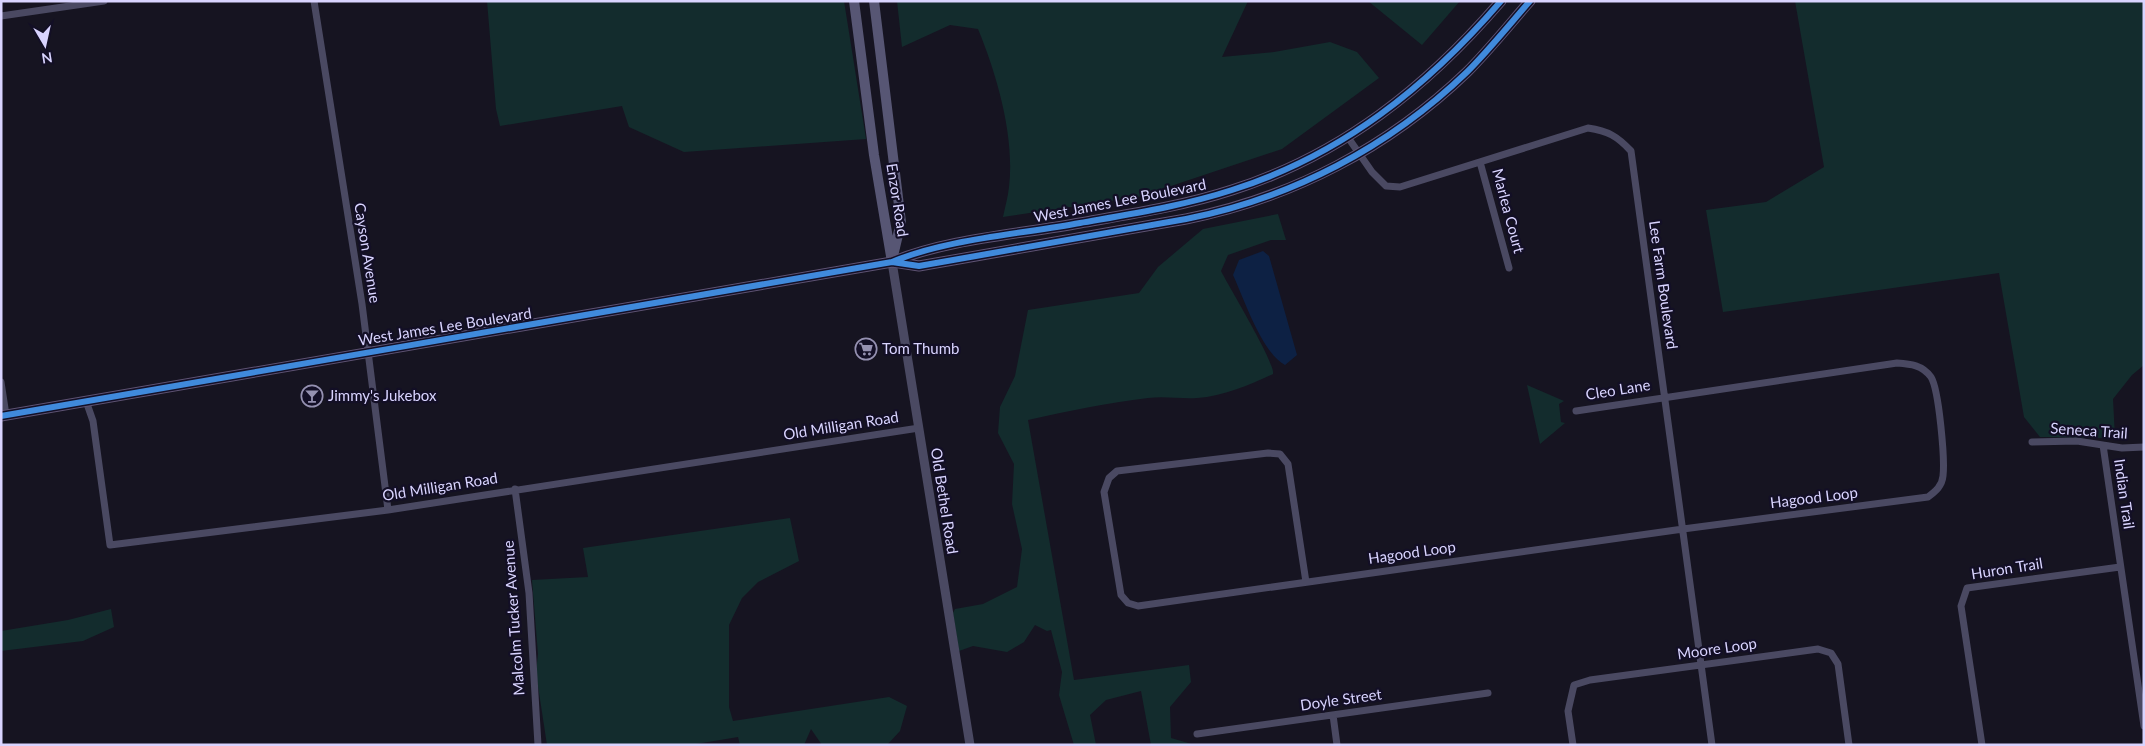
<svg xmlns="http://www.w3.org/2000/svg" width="2145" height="746" viewBox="0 0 2145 746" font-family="Lato,sans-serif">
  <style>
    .green { fill: #132c2d }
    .water { fill: #0d2144 }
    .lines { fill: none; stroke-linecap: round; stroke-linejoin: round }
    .minor { stroke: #4a4962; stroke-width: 7 }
    .tertiary { stroke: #4a4962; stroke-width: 9 }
    .secondary { stroke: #575674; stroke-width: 10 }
    .primary { stroke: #5e5373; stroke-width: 11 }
    .cycleway-casing { stroke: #130f26; stroke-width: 9 }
    .cycleway { stroke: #408adc; stroke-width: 6 }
    .labels { text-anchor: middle; stroke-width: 4.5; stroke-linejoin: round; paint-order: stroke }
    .street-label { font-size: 15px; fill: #d9d4ff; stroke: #130f26 }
    .poi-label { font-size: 15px; fill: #d9d4ff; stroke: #130f26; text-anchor: start }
  </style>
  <rect width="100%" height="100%" fill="#161421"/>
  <path class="green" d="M 487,1 L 844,1 L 866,139 L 684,152 L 629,127 L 622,106 L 500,126 L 496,109 Z
    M 897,1 L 1248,1 L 1222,57 L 1274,52 L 1330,42 L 1357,52 L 1379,78 L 1282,149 L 1138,197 L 1003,217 C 1005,207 1008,197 1009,187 C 1015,137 997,75 978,29 L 950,25 L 902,47 Z
    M 1368,1 L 1460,1 L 1422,45 Z
    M 1795,1 L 2144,1 L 2144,365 L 2132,375 L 2113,399 L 2115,438 L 2040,437 L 2024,417 L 1999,273 L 1723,312 L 1706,210 L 1766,202 L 1824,167 Z
    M 1278,214 L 1286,240 L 1271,240 L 1228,255 L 1221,271 C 1229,287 1276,364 1273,374 C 1249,385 1224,396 1197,398 C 1181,399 1165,396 1148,398 C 1108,403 1067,411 1028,420 L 1074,680 L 1189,665 L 1191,682 L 1170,707 L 1171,738 L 1195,745 L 1151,745 L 1141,691 L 1106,700 L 1090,715 L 1096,745 L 1074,745 L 1059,695 L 1062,672 L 1051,630 L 1047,631 L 1035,625 L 1024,642 L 1007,652 L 973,646 L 959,651 L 953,613 L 955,609 L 983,604 L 1017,587 L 1022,549 L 1012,504 L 1014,464 L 998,433 L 1000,407 L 1015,376 L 1028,310 L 1139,293 L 1158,267 L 1203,229 Z
    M 1527,385 L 1564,401 L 1559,404 L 1561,422 L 1565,423 L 1540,444 Z
    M 790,518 L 799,561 L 758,582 L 742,598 L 729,625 L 729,707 L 733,721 L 889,697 L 907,706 L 900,731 L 887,745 L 822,745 L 811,729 L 804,745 L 740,745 L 738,737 L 690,745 L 547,745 L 536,673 L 538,654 L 532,580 L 588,577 L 583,548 Z
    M 111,609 L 114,627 L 83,641 L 1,651 L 1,631 L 68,620 Z"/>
  <path class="water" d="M 1263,251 L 1269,256 L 1297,355 L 1285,365 C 1262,353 1244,299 1233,275 L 1239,260 Z"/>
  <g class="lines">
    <path class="minor" d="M 314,1 L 362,304 L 388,510
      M 1,16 L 104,1
      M 1347,136 L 1372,172 L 1386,186 L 1400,187 L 1588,128 C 1608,131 1617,136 1631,151 L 1712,745
      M 1480,162 L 1509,268
      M 1,382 L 6,415
      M 86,401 L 93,421 L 110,545 L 388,510 L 919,428
      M 2032,442 L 2077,441 L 2122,448 L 2144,447
      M 2103,445 L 2144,726
      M 515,489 L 529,593 L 538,745
      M 1306,582 L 1288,464 L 1280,454 L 1268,453 L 1117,471 L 1109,478 L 1104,492 L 1121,595 L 1128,603 L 1138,606 L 1683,529 L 1928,497 C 1936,491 1942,486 1943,476 C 1945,459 1939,390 1931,377 C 1922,365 1911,364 1897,363 L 1576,411
      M 1333,715 L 1337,745
      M 1197,734 L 1488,693
      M 1573,745 L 1568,711 L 1574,685 L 1590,680 L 1818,649 L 1831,653 L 1838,664 L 1849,745
      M 1982,745 L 1961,606 L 1967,588 L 2120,567"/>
    <path class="tertiary" d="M 892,262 L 970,745"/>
    <path class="secondary" d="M 854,1 L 874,155 L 892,262
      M 874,1 L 901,222 L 893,256"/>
    <path class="primary" d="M 893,262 L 919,266 L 1186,219 C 1292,198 1389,147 1467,72 C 1489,50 1509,25 1530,1
      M 1,416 L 892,262 C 946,239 1021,234 1080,223 C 1131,214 1183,206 1232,190 C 1342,155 1427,87 1501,1"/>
    <g class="cycleway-casing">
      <path id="cycleway" d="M 892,262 L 919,266 L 1186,219 C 1292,198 1389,147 1467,72 C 1489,50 1509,25 1530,1
        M 1,416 L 892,262 C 946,239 1021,234 1080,223 C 1131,214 1183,206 1232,190 C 1342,155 1427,87 1501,1"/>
    </g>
    <use href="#cycleway" class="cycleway"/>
  </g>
  <defs>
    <g id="supermarket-ring" transform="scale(1.125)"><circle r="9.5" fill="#130f26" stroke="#9591b1" stroke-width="1.5"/><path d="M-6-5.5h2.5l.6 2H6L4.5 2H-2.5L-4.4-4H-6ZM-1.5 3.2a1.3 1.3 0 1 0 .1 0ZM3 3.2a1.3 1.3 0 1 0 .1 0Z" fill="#9591b1"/></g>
    <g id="bar-ring" transform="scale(1.125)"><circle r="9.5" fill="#130f26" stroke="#9591b1" stroke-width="1.5"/><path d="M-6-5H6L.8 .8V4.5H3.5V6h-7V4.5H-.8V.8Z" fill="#9591b1"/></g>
  </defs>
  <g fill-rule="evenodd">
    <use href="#supermarket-ring" x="866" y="349"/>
    <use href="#bar-ring" x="312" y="396"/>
  </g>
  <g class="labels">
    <g class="street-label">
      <text transform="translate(897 200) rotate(81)" y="5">Enzor Road</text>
      <text transform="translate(1120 201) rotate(-11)" y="5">West James Lee Boulevard</text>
      <text transform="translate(1508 211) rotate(75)" y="5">Marlea Court</text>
      <text transform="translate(367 253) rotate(81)" y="5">Cayson Avenue</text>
      <text transform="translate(1663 285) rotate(82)" y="5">Lee Farm Boulevard</text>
      <text transform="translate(445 327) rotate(-9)" y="5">West James Lee Boulevard</text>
      <text transform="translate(1618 390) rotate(-9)" y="5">Cleo Lane</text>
      <text transform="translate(841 426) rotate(-9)" y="5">Old Milligan Road</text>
      <text transform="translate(2089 431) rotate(4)" y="5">Seneca Trail</text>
      <text transform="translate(440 487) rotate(-9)" y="5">Old Milligan Road</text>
      <text transform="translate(2124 494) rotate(82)" y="5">Indian Trail</text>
      <text transform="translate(1814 498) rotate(-7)" y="5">Hagood Loop</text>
      <text transform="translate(944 501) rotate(81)" y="5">Old Bethel Road</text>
      <text transform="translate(1412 553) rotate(-8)" y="5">Hagood Loop</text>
      <text transform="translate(2007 569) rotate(-9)" y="5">Huron Trail</text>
      <text transform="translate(514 618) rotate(-94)" y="5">Malcolm Tucker Avenue</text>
      <text transform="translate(1717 649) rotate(-8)" y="5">Moore Loop</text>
      <text transform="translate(1341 700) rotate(-8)" y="5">Doyle Street</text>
    </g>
    <g class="poi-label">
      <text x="882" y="354">Tom Thumb</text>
      <text x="328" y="401">Jimmy's Jukebox</text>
    </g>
  </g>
  <rect width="2145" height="746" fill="none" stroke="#d9d4ff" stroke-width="5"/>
  <g transform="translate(45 45) rotate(171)" stroke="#130f26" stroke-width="4" paint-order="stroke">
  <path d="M0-4L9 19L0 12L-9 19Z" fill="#d9d4ff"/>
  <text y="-8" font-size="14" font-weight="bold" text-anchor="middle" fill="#d9d4ff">N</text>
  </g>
</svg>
